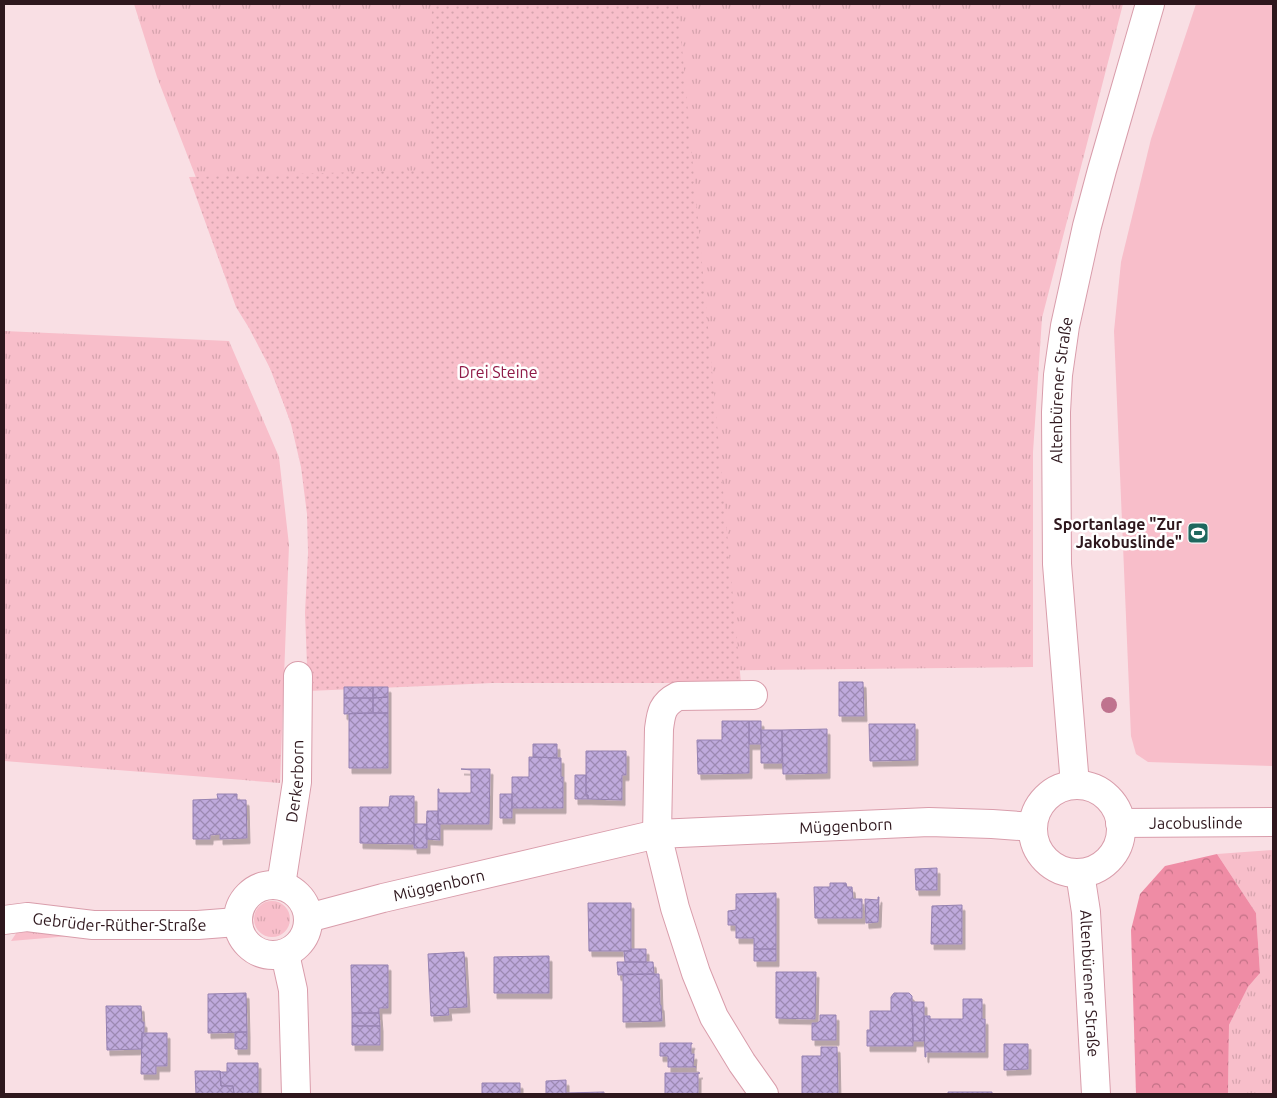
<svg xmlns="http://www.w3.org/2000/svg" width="1277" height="1098" viewBox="0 0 1277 1098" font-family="Ubuntu,sans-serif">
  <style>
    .grass { fill: url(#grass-tufts) }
    .forest { fill: url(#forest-crowns) }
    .park { fill: url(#park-dots) }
    .garden { fill: #f8beca }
    .building { fill: url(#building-cross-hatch); stroke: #9682b1; filter: url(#shadow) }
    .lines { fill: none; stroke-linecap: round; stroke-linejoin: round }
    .minor-casing { stroke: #d99dab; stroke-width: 30 }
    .tertiary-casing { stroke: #d99dab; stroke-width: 30 }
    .minor { stroke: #fff; stroke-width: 28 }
    .tertiary { stroke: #fff; stroke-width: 28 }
    .tree { fill: #bf738e }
    .labels { text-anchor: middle; stroke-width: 5; stroke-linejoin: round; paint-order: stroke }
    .park-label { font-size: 16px; fill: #8f1a47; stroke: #fff }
    .street-label { font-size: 16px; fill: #2e171d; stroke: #fff }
    .poi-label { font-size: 16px; font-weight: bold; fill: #2e171d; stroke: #fff; text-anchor: end }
  </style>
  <defs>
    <pattern id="grass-tufts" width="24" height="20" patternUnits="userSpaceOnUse" patternTransform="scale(1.25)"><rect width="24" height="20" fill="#f8beca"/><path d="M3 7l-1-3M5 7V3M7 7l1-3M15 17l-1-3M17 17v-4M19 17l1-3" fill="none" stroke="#d5a3ad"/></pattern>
    <pattern id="forest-crowns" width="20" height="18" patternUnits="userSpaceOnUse" patternTransform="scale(1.25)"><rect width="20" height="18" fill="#ef8ca5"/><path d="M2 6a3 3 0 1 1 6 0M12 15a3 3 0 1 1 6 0" fill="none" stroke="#c27186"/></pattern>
    <pattern id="park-dots" width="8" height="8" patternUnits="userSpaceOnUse" patternTransform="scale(1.25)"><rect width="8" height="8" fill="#f8beca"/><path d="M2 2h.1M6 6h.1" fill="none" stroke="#d5a3ad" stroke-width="1.8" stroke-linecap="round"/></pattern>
    <pattern id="building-cross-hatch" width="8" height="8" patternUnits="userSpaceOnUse" patternTransform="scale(1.25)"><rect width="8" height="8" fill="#bfaadc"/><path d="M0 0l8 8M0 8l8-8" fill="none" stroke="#9c89b2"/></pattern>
    <filter id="shadow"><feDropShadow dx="3" dy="5.5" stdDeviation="0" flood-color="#0004"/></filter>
  </defs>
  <rect width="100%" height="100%" fill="#f9dfe4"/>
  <path class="grass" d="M 134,4 L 1123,4 L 1042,318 L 1033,452 L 1033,667 L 315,675 L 312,543 L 302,451 L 157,77 Z
    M 4,331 L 229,341 L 279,457 L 289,545 L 280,783 L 4,761 Z
    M 1273,850 L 1273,1094 L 1228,1094 L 1229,1025 L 1248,987 L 1260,973 L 1256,913 L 1217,854 Z
    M254 919a18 18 0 1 1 36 0a18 18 0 1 1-36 0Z
    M 30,927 L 70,936 L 11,941 L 17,932 Z"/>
  <path class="forest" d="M 1217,854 L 1256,913 L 1260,973 L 1248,987 L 1229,1025 L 1228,1094 L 1136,1094 L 1131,930 L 1140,894 L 1165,866 Z"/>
  <path class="park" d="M 432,4 L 678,4 L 741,683 L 492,683 L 449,685 L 308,691 L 305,613 L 308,553 L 307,514 L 301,467 L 291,424 L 273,374 L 249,328 L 236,307 L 189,177 L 430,170 Z"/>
  <path class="garden" d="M 1196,4 L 1273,4 L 1273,766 L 1148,762 L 1136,754 L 1131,736 L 1114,331 L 1121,262 L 1151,139 Z"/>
  <path class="building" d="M 839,682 L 863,682 L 864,716 L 839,716 Z
    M 344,687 L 373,687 L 373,698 L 344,698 Z
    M 373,687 L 388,687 L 388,697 L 373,698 Z
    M 388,697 L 388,713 L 373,713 L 373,698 Z
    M 344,698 L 373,698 L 373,713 L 344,714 Z
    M 353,713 L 388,713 L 388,768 L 349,768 L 349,714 Z
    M 722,721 L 749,721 L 749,773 L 698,774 L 697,740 L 722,740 Z
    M 749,721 L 761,721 L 761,744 L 749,744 Z
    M 869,724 L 915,724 L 915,760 L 870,761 Z
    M 827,729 L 827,773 L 783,774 L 782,730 Z
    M 761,730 L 782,730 L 782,763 L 761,763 Z
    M 533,744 L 557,744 L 557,758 L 533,757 Z
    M 586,751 L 626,751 L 626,775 L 622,775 L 622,800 L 588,799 L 588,795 L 586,795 Z
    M 529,757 L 561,758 L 561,777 L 563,777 L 563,808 L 512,808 L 512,777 L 529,777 Z
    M 461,769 L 490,769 L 489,824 L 438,824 L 438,789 L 439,789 L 439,793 L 471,793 L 471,770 Z
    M 575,775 L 586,775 L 586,795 L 588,795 L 588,799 L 575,799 Z
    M 217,794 L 237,794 L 237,800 L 246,800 L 247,838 L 220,839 L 220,834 L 210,835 L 210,839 L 193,839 L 193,800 L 218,799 Z
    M 500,794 L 512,794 L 512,818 L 500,818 Z
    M 390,796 L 414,796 L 414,844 L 360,843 L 360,807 L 389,807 Z
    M 427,811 L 438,811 L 438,824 L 440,824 L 440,840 L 426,839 Z
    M 414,824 L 427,824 L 427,848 L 414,848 Z
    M 937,868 L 937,890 L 916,890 L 915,869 Z
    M 830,883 L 846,883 L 847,887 L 852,887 L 853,899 L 862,899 L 862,918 L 815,918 L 814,887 L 830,887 Z
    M 776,893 L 776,949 L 754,949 L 754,938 L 736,938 L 736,925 L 728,925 L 728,911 L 736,910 L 736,894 Z
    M 878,897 L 879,897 L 878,922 L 866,923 L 865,899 L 878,900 Z
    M 588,903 L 631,903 L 631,951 L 589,951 Z
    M 962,905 L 962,944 L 931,944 L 932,906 Z
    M 631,949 L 646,949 L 646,962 L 625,962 L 624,951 L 631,951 Z
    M 754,949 L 776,949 L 776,961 L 754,961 Z
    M 464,952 L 467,1007 L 448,1008 L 449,1015 L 431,1016 L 428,954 Z
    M 549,956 L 549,993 L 494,993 L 494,957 Z
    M 617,962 L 653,962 L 654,974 L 618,975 Z
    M 351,965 L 388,965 L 388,1008 L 379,1008 L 379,1013 L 352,1013 Z
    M 776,972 L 816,972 L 815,1019 L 776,1018 Z
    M 623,974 L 659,974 L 660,1005 L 661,1005 L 662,1021 L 623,1022 Z
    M 246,993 L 247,1032 L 208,1033 L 208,994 Z
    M 894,993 L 909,993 L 912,996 L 912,1015 L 913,1015 L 913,1046 L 867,1046 L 867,1030 L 870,1030 L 870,1011 L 891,1011 L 891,997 Z
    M 963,999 L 982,999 L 982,1019 L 985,1019 L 985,1052 L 926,1052 L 926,1057 L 925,1057 L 924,1016 L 930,1016 L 930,1019 L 963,1019 Z
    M 912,1002 L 924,1002 L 924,1041 L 913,1041 Z
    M 106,1006 L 141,1006 L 142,1022 L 144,1022 L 144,1032 L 142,1033 L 142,1049 L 107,1050 Z
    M 352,1013 L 379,1013 L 380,1026 L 352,1026 Z
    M 820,1015 L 836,1015 L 836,1040 L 812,1040 L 812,1023 L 817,1023 L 820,1021 Z
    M 352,1026 L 380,1026 L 380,1045 L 352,1045 Z
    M 235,1032 L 247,1032 L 247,1049 L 235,1049 Z
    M 142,1033 L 167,1033 L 167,1066 L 156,1066 L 156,1074 L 141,1074 Z
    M 660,1043 L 692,1043 L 692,1044 L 691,1044 L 691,1054 L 694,1054 L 693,1066 L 696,1067 L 668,1067 L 668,1056 L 660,1056 Z
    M 1004,1044 L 1028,1044 L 1028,1069 L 1004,1070 Z
    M 821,1047 L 837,1047 L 838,1094 L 802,1094 L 802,1056 L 821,1056 Z
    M 227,1063 L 258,1063 L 258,1094 L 234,1094 L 233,1086 L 221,1086 L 220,1071 L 221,1072 L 227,1072 Z
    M 195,1071 L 220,1071 L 221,1086 L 233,1086 L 234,1094 L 196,1094 Z
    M 665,1073 L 700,1073 L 698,1073 L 698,1094 L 665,1094 Z
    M 566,1080 L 566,1093 L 604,1092 L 604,1094 L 546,1094 L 546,1081 Z
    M 482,1083 L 520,1083 L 520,1094 L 482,1094 Z
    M 948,1092 L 992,1092 L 992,1094 L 948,1094 Z"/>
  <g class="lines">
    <g class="minor-casing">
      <g id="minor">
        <path d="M 753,695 L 678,696 C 662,704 661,713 659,729 L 657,834 L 675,908 L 696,973 L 714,1017 L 742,1063 L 764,1094"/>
        <path id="s1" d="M 1120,823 L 1273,822"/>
        <circle cx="273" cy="920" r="35"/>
        <path id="s2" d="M 281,885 L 297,782 L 298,676"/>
        <path id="s3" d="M 308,918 L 383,898 L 657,834 L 929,822 L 992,824 L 1033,827"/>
        <path id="s4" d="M 4,920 L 27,917 L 93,925 L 198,925 L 237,922"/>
        <path d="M 285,954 L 293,990 L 296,1094"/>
      </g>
    </g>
    <g class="tertiary-casing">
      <g id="tertiary">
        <path id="s5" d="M 1075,785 L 1057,564 L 1056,412 L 1058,375 L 1065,326 L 1087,226 L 1102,170 L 1150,4"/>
        <circle cx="1077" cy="829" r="44"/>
        <path id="s6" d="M 1080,873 L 1086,912 L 1096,1094"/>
      </g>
    </g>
    <use href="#minor" class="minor"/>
    <use href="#tertiary" class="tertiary"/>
  </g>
  <circle class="tree" cx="1109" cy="705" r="8"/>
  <defs>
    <g id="stadium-square" transform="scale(1.125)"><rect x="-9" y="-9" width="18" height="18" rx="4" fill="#1f685f" stroke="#fff"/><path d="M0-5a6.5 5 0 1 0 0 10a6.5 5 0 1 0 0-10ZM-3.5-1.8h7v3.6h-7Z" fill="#fff"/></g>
  </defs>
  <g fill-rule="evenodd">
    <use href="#stadium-square" x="1198" y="533"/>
  </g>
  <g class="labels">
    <g class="park-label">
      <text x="498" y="378">Drei Steine</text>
    </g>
    <g class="street-label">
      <text dy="6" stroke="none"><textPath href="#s5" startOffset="396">Altenbürener Straße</textPath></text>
      <text dy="6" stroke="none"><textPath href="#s2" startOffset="105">Derkerborn</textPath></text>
      <text dy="6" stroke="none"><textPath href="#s1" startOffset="76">Jacobuslinde</textPath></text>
      <text dy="6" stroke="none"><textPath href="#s3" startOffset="548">Müggenborn</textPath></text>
      <text dy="6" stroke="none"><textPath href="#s3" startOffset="135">Müggenborn</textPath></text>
      <text dy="6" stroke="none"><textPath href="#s4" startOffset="116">Gebrüder-Rüther-Straße</textPath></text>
      <text dy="6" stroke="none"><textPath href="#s6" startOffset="111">Altenbürener Straße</textPath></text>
    </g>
    <g class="poi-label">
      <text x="1182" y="530">Sportanlage "Zur<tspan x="1182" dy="18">Jakobuslinde"</tspan></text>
    </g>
  </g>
  <rect width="1277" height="1098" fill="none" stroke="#2e171d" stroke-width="10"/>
</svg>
